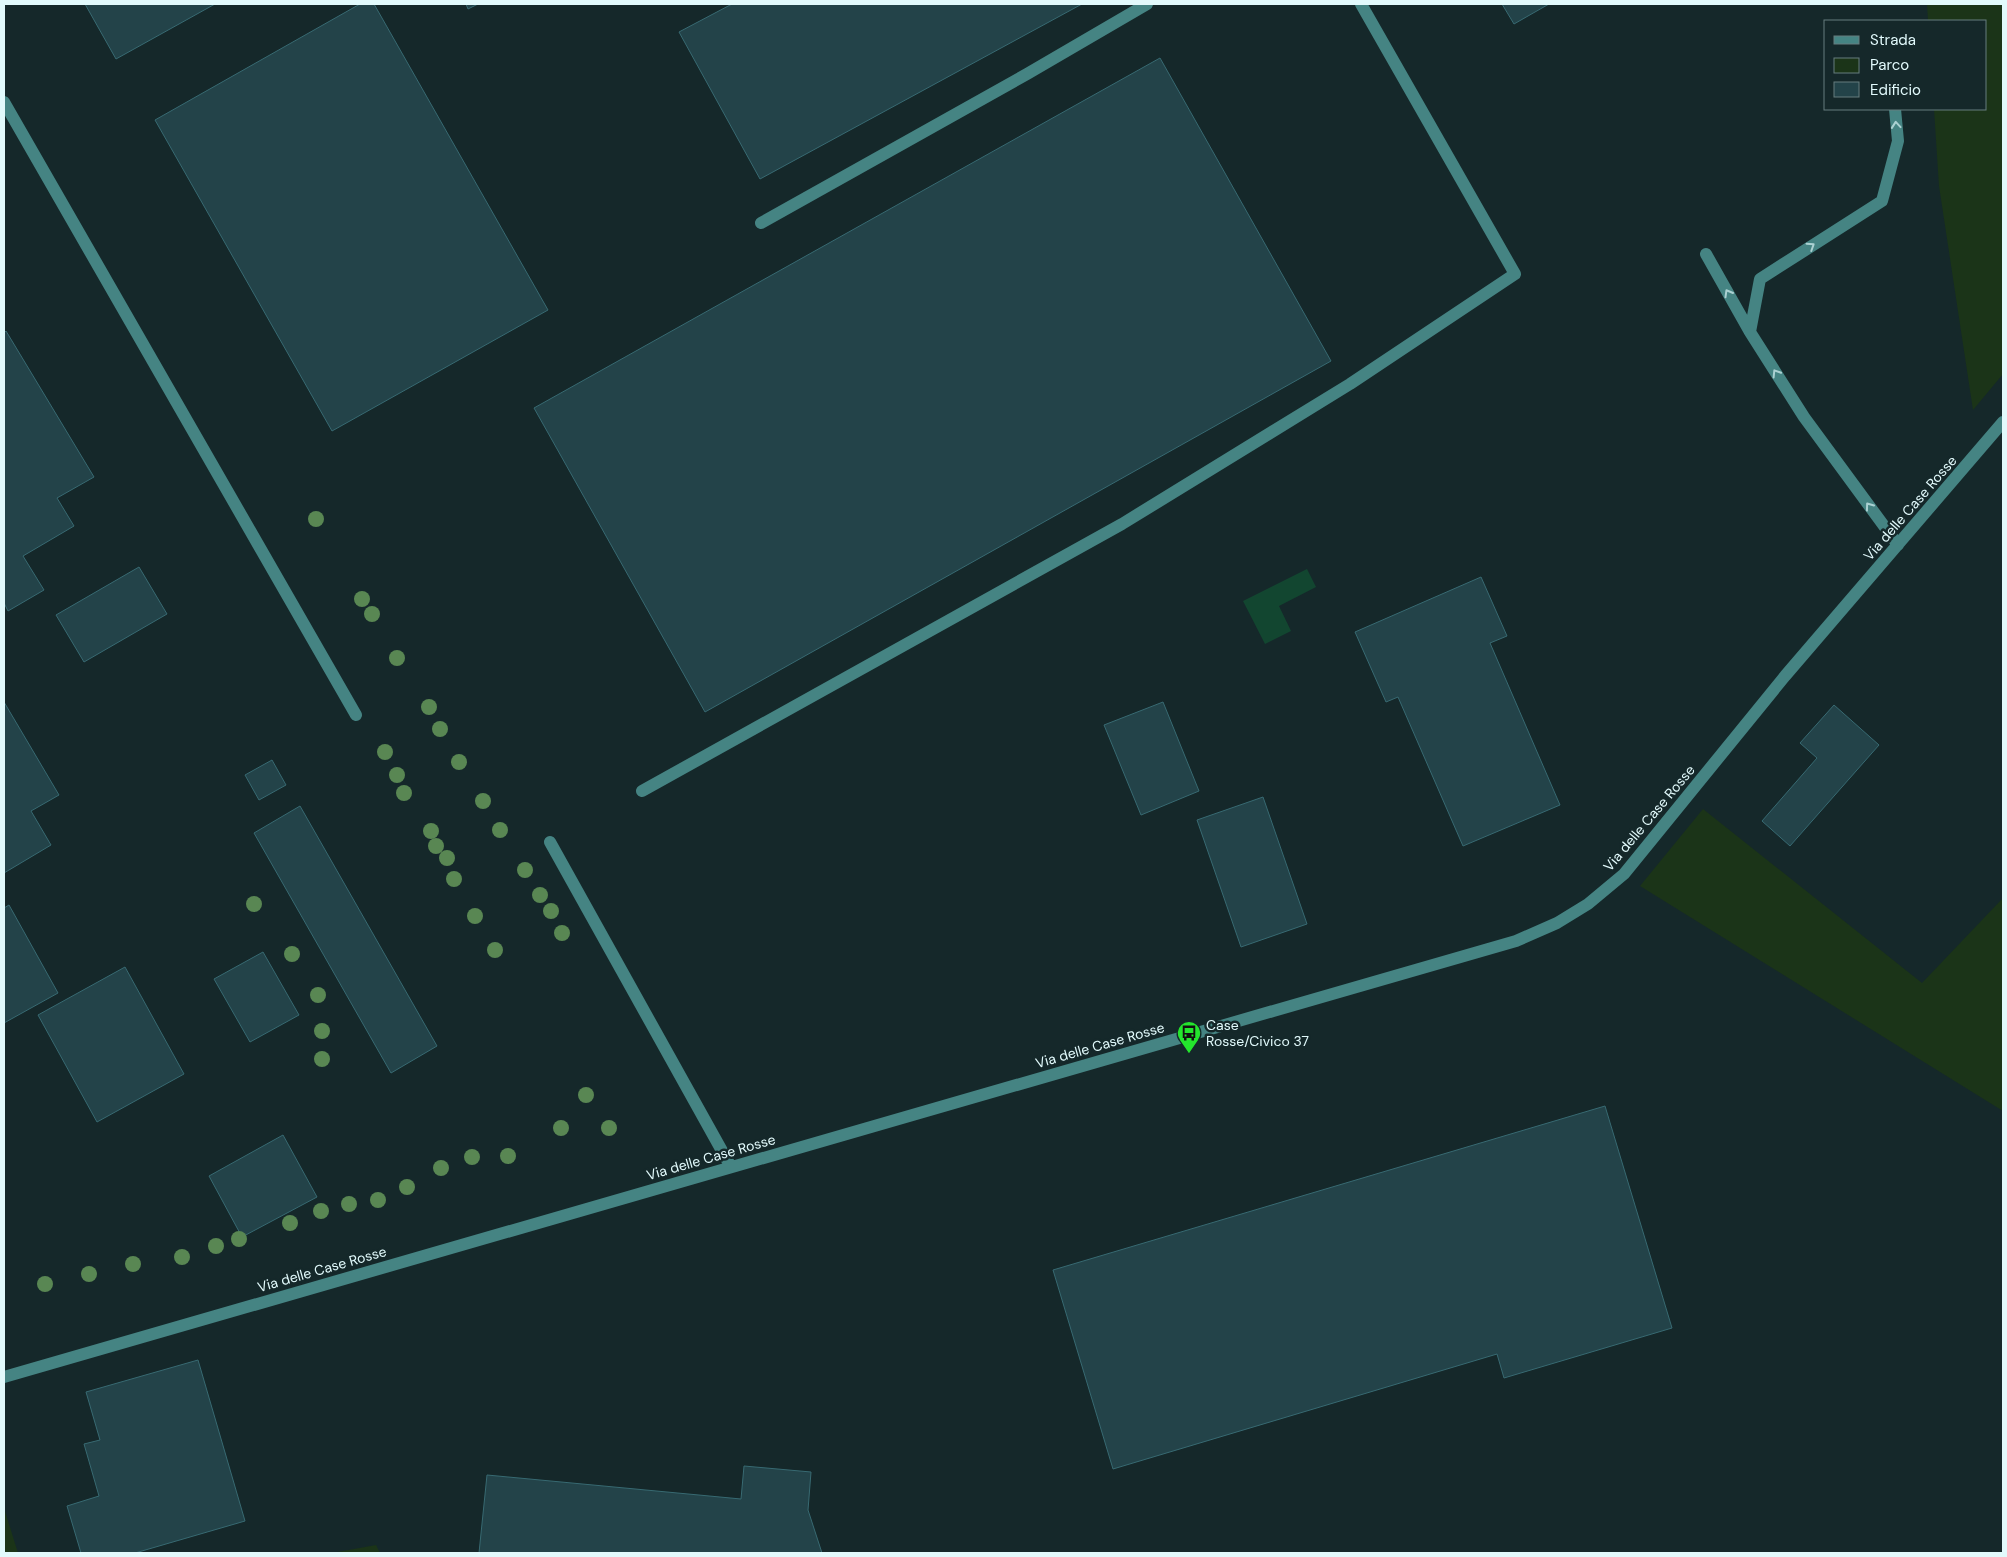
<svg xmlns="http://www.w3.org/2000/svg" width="2007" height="1557" viewBox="0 0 2007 1557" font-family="'DM Sans',sans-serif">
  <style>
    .green { fill: #1b3418 }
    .water { fill: #124630 }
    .building { fill: #234349; stroke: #386a72 }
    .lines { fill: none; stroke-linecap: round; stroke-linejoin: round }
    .minor { stroke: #458483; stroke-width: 12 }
    .tree { fill: #598753 }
    .oneway { stroke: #abd1d2 }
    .labels { text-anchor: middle; stroke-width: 5; stroke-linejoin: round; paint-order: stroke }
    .street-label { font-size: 14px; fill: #e2fafc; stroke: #15282a }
    .poi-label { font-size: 14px; fill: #e2fafc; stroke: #15282a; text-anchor: start }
  </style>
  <rect width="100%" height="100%" fill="#15282a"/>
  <path class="green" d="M 1927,4 L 2003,4 L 2003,374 L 1973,410 L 1939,186 L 1934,109 L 1986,109 L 1986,21 L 1928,21 Z
    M 1703,809 L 1922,983 L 2003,898 L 2003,1111 L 1640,886 Z
    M 4,1508 L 18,1553 L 4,1553 Z
    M 376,1545 L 380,1553 L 332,1553 Z"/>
  <path class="water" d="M 1307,569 L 1316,587 L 1279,606 L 1291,631 L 1265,644 L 1243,601 Z"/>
  <path class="building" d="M 85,4 L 215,4 L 116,59 Z
    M 360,4 L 374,4 L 548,310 L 332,431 L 155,120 Z
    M 466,4 L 478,4 L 468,9 Z
    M 732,4 L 1082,4 L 760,179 L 679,32 Z
    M 1502,4 L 1549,4 L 1514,24 Z
    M 1160,58 L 1331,361 L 705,712 L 534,408 Z
    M 6,331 L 94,477 L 57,498 L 74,526 L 23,556 L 44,590 L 8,611 L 4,603 L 4,333 Z
    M 139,567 L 167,614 L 84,662 L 56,615 Z
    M 1481,577 L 1507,636 L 1490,643 L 1560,805 L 1463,846 L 1398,697 L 1386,702 L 1355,632 Z
    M 4,702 L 59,795 L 31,811 L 51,845 L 4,873 Z
    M 1163,702 L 1199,791 L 1141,815 L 1104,725 Z
    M 1834,705 L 1879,745 L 1790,846 L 1762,821 L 1817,758 L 1800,743 Z
    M 272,760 L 286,785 L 259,800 L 245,775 Z
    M 1263,797 L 1307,924 L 1241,947 L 1197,820 Z
    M 300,806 L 437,1046 L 391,1073 L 254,833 Z
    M 9,905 L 58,993 L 4,1023 L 4,908 Z
    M 263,952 L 299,1015 L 250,1042 L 214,979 Z
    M 125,967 L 184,1074 L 97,1122 L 38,1015 Z
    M 1605,1106 L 1672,1328 L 1504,1378 L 1497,1354 L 1113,1469 L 1053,1270 Z
    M 283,1135 L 317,1197 L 242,1237 L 209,1176 Z
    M 198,1360 L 245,1521 L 135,1553 L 81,1553 L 67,1506 L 99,1496 L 84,1444 L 100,1440 L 86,1392 Z
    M 744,1466 L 811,1472 L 808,1510 L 822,1553 L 479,1553 L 487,1475 L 741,1499 Z"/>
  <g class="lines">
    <path class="minor" d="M 4,102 L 356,715
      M 1895,109 L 1898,141 L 1882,201 L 1760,279 L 1750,332 L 1804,417 L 1898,545
      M 761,223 L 1027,74 L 1147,4
      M 1706,254 L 1750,332
      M 642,791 L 1122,524 L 1350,384 L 1515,274 L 1361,4
      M 550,842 L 731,1167
      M 4,1377 L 1516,941 L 1557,923 L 1588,904 L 1624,874 L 1785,676 L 2003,422"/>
  </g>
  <g class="tree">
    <circle cx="316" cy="519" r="8"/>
    <circle cx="362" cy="599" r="8"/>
    <circle cx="372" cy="614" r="8"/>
    <circle cx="397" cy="658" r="8"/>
    <circle cx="429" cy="707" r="8"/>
    <circle cx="440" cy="729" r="8"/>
    <circle cx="385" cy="752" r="8"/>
    <circle cx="459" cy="762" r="8"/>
    <circle cx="397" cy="775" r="8"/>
    <circle cx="404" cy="793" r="8"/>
    <circle cx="483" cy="801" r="8"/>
    <circle cx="500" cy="830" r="8"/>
    <circle cx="431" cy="831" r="8"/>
    <circle cx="436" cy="846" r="8"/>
    <circle cx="447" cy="858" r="8"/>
    <circle cx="525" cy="870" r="8"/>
    <circle cx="454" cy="879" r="8"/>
    <circle cx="540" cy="895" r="8"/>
    <circle cx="254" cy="904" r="8"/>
    <circle cx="551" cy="911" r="8"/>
    <circle cx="475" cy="916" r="8"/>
    <circle cx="562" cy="933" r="8"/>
    <circle cx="495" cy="950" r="8"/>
    <circle cx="292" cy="954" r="8"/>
    <circle cx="318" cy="995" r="8"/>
    <circle cx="322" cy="1031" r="8"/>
    <circle cx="322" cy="1059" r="8"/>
    <circle cx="586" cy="1095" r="8"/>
    <circle cx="561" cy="1128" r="8"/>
    <circle cx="609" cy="1128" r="8"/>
    <circle cx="508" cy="1156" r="8"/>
    <circle cx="472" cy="1157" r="8"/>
    <circle cx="441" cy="1168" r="8"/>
    <circle cx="407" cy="1187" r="8"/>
    <circle cx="378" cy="1200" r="8"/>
    <circle cx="349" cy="1204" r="8"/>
    <circle cx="321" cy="1211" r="8"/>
    <circle cx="290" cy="1223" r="8"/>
    <circle cx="239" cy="1239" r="8"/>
    <circle cx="216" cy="1246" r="8"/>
    <circle cx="182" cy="1257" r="8"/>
    <circle cx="133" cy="1264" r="8"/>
    <circle cx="89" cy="1274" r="8"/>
    <circle cx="45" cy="1284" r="8"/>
  </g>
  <defs><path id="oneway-chevron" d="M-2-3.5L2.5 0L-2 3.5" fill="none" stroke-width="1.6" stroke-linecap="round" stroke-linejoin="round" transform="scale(1.25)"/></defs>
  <g class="oneway">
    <use href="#oneway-chevron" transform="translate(1896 125) rotate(-95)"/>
    <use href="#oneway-chevron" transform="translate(1811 246) rotate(-33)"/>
    <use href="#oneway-chevron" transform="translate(1728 293) rotate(-120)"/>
    <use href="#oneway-chevron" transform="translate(1776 373) rotate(-122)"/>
    <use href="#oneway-chevron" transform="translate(1869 506) rotate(-126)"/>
  </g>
  <defs>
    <g id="bus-pin" transform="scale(1.25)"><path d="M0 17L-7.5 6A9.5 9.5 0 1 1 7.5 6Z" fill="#24e52d" stroke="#15282a"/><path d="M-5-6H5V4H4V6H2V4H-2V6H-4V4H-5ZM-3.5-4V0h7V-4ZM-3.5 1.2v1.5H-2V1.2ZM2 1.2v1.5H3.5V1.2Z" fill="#111"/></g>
  </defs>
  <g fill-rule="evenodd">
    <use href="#bus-pin" x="1189" y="1033"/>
  </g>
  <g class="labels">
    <g class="street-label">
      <text transform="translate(1910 508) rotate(-49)" y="5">Via delle Case Rosse</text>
      <text transform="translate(1649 818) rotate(-50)" y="5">Via delle Case Rosse</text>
      <text transform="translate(1100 1045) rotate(-16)" y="5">Via delle Case Rosse</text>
      <text transform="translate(711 1157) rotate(-16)" y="5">Via delle Case Rosse</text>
      <text transform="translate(322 1269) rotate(-16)" y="5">Via delle Case Rosse</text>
    </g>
    <g class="poi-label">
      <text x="1206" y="1030">Case<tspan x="1206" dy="16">Rosse/Civico 37</tspan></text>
    </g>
  </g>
  <rect width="2007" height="1557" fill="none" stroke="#e2fafc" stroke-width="10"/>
  <rect x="1824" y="20" width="162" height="90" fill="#15282a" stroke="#677c7e"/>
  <rect x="1834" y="36" width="25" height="8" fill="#458483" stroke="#677c7e"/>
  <text x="1870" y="45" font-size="15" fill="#e2fafc">Strada</text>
  <rect x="1834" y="58" width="25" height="15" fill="#1b3418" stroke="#677c7e"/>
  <text x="1870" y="70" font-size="15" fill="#e2fafc">Parco</text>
  <rect x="1834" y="82" width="25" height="15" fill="#234349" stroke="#677c7e"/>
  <text x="1870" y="95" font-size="15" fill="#e2fafc">Edificio</text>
</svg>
